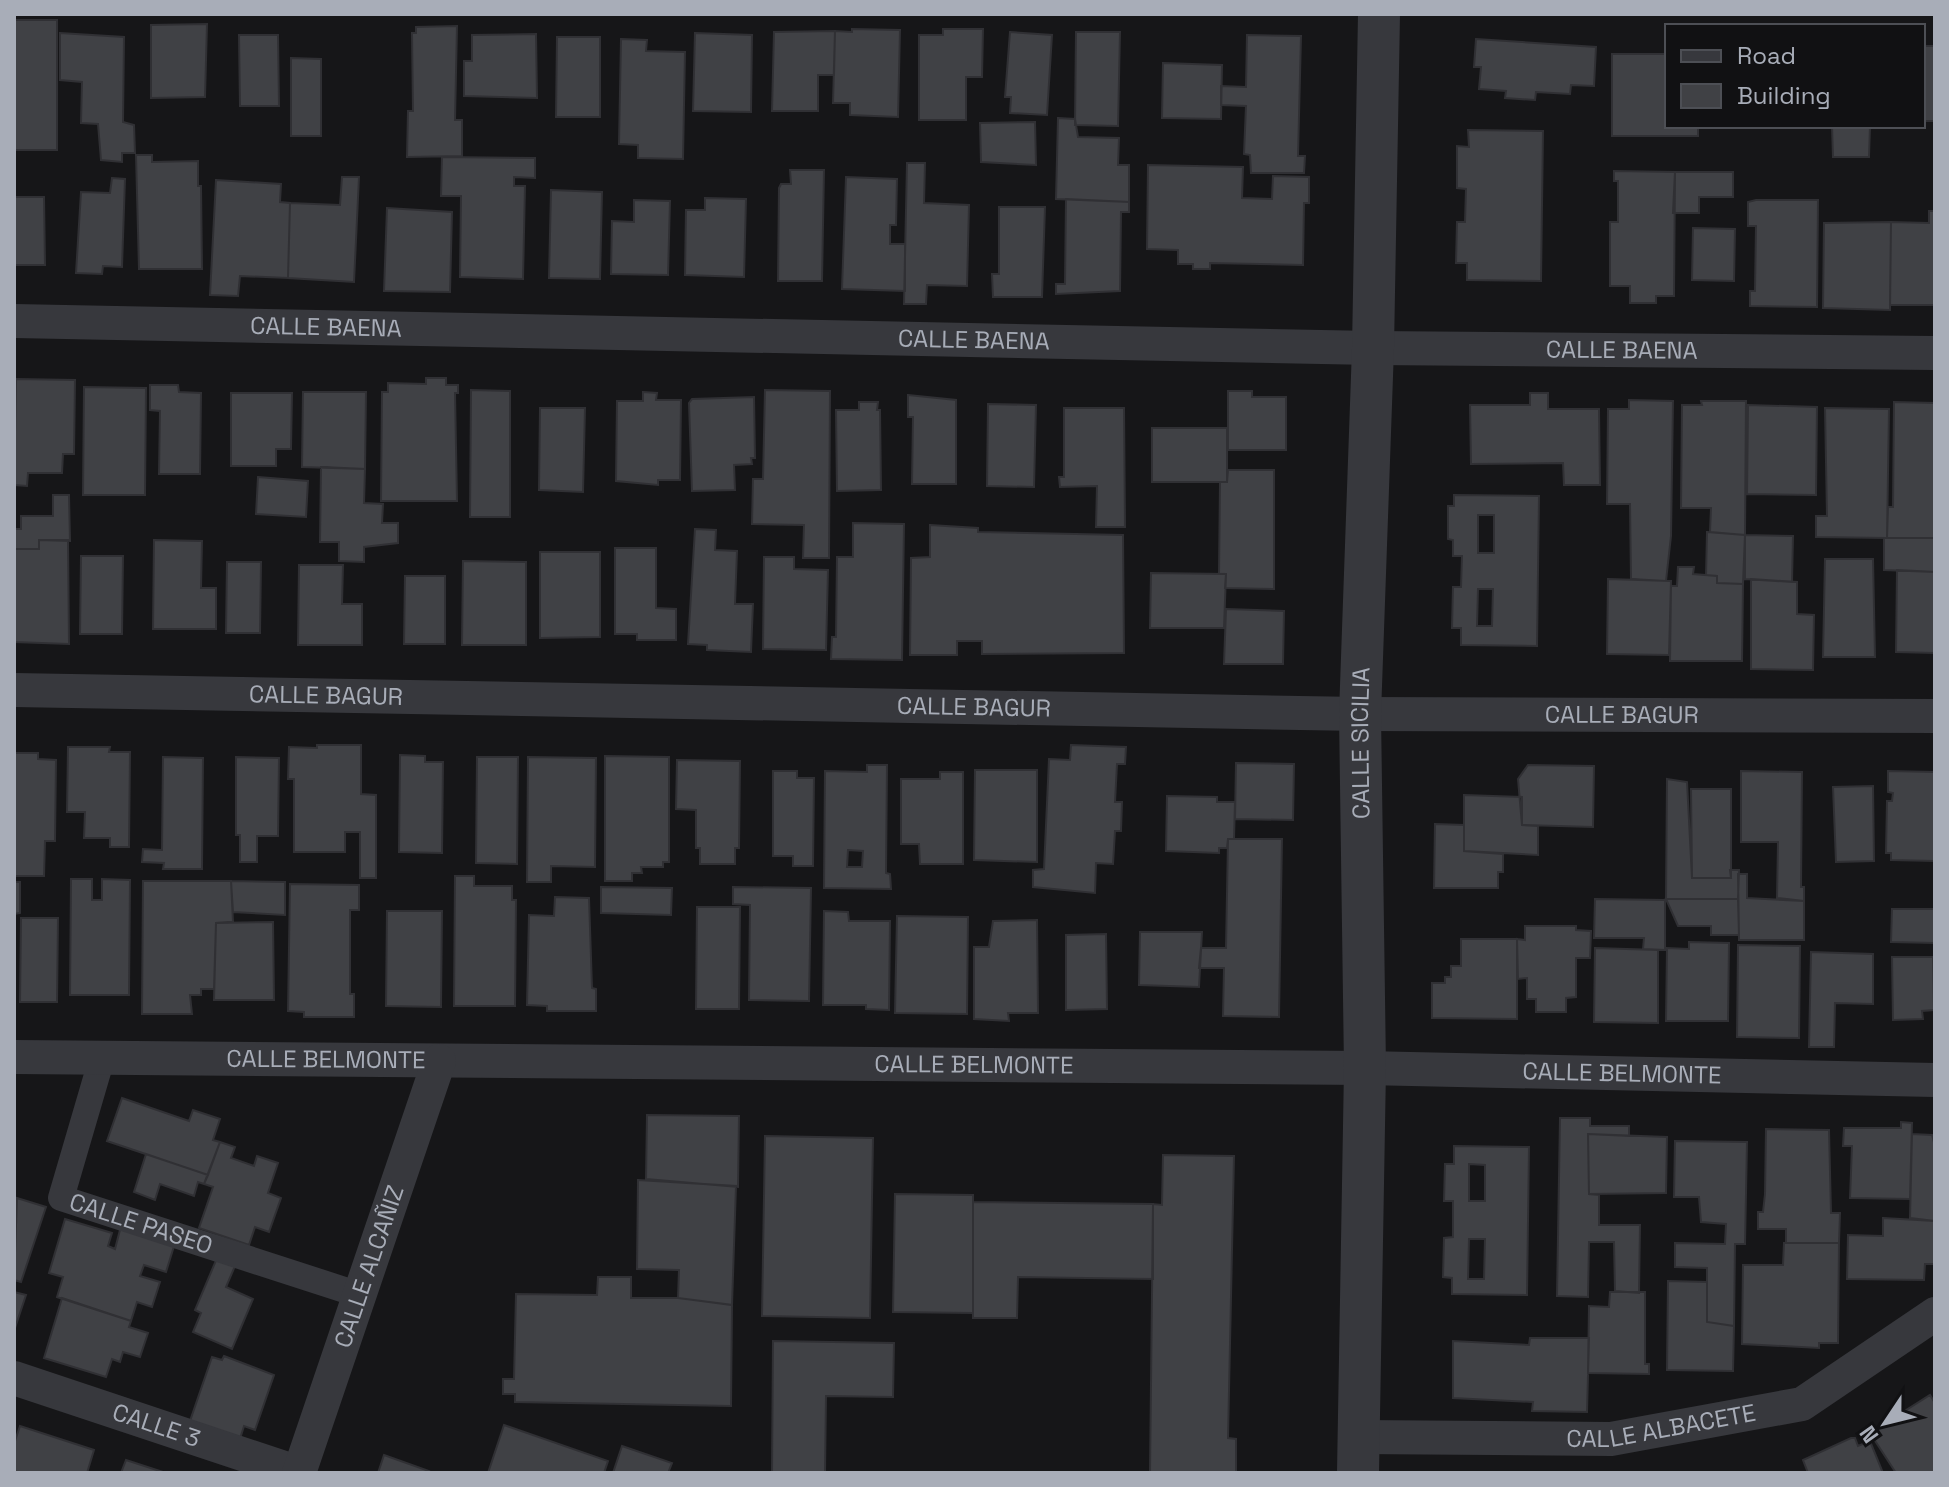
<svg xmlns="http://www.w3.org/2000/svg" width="1949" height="1487" viewBox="0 0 1949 1487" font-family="'Space Grotesk',sans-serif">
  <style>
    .building { fill: #404145; stroke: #303034; stroke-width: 2; fill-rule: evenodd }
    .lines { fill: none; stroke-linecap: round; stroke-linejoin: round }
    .pedestrian { stroke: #37383d; stroke-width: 26 }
    .minor { stroke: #37383d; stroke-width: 34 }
    .tertiary { stroke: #37383d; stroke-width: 42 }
    .labels { text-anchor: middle; stroke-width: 8; stroke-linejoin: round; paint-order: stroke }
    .street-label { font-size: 24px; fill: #a8adb8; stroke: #111113 }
  </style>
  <rect width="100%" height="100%" fill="#161618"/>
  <path class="building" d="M 14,20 L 57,20 L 57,150 L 14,150 Z
    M 207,24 L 205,97 L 151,98 L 151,25 Z
    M 457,26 L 455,120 L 462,120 L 462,156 L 407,157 L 408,111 L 413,111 L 412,33 L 416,33 L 416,27 Z
    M 852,29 L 900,30 L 898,117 L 850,115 L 850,103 L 833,103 L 835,31 L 852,32 Z
    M 943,29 L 983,29 L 982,77 L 966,77 L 966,120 L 919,120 L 919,35 L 943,35 Z
    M 835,31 L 834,75 L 818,75 L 818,111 L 772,111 L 774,32 Z
    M 1010,32 L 1052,35 L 1047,115 L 1010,113 L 1011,97 L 1005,97 Z
    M 1076,32 L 1120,32 L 1118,126 L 1075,125 Z
    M 60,33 L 124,37 L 123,122 L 134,125 L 135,153 L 122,153 L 122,162 L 101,160 L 98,124 L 81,123 L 82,82 L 60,80 Z
    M 695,33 L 752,35 L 751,112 L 693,111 Z
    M 536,34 L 537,98 L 464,96 L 464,61 L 472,61 L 472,35 Z
    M 239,35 L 278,35 L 279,106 L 240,106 Z
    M 1247,35 L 1301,36 L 1298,156 L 1305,156 L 1304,173 L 1251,173 L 1250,155 L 1244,154 L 1246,106 L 1221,105 L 1221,86 L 1246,87 Z
    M 557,37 L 600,37 L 600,117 L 556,117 Z
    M 621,39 L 647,40 L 646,51 L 685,52 L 683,159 L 638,158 L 638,145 L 619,144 Z
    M 1476,39 L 1596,47 L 1594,86 L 1571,85 L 1570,94 L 1536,92 L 1535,100 L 1505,98 L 1506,91 L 1479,89 L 1481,67 L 1474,67 Z
    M 1923,46 L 1935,46 L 1935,121 L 1923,121 Z
    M 1612,54 L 1667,54 L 1667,126 L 1741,128 L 1698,128 L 1698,136 L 1612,136 Z
    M 291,58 L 321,59 L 321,136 L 291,136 Z
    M 1163,63 L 1222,65 L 1221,119 L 1162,118 Z
    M 1058,118 L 1075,119 L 1078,137 L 1119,138 L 1118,165 L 1129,165 L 1129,202 L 1056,199 Z
    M 1035,122 L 1036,165 L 981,162 L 980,123 Z
    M 1832,126 L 1870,126 L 1869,157 L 1833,157 Z
    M 1468,130 L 1543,131 L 1541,281 L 1467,280 L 1467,263 L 1456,263 L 1457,222 L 1465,222 L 1466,189 L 1457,188 L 1457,146 L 1469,147 Z
    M 136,155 L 152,155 L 152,162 L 198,161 L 198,186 L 201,186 L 202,269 L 139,269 Z
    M 442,157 L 535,158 L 535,178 L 514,177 L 514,186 L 525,186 L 523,279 L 460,277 L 461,196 L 441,196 Z
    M 907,163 L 925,163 L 924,203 L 969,205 L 967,286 L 927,285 L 926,304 L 904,304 Z
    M 1148,165 L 1243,167 L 1242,198 L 1272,199 L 1273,176 L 1309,177 L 1309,203 L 1304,203 L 1303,265 L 1210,263 L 1210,269 L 1193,269 L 1193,264 L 1178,264 L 1178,250 L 1147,249 Z
    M 790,170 L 824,170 L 822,281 L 778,281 L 779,188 L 781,184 L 791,184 Z
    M 1614,171 L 1675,172 L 1674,296 L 1656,296 L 1656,303 L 1630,303 L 1630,286 L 1610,286 L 1610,222 L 1618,222 L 1618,181 L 1614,181 Z
    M 1675,172 L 1733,172 L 1733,197 L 1699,197 L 1699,213 L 1673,213 Z
    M 342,177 L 359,177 L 354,282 L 288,278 L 290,203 L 340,205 Z
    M 846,177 L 897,179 L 896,225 L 890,225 L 890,244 L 905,244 L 905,291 L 842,289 Z
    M 112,178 L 125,179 L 122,267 L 103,266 L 102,274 L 76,273 L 81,192 L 110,193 Z
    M 216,180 L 281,184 L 280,202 L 290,203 L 288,278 L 240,276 L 238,296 L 210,295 Z
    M 551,190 L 602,192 L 600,279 L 549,278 Z
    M 14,197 L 44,197 L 45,265 L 14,265 Z
    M 705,198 L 746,199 L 744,277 L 685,275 L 686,210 L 705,210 Z
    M 1066,199 L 1129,202 L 1129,212 L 1121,212 L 1120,291 L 1056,294 L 1056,284 L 1065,284 Z
    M 634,200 L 670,201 L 668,275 L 611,274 L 612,221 L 634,222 Z
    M 1756,200 L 1818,200 L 1817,307 L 1750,306 L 1750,291 L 1755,291 L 1756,226 L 1748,226 L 1748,202 Z
    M 999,207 L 1045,207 L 1042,297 L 993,297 L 992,274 L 999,274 Z
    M 387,208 L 452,212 L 450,292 L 384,291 Z
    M 1929,211 L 1935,211 L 1935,305 L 1890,305 L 1891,222 L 1929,223 Z
    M 1891,222 L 1890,310 L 1823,308 L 1824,223 Z
    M 1693,228 L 1735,229 L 1734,281 L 1692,280 Z
    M 426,378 L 446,378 L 446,385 L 458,385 L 458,393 L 455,393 L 457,501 L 381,501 L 382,392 L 388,392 L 388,383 L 426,384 Z
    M 16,379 L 75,380 L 74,454 L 63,454 L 62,473 L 28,473 L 27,486 L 14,485 Z
    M 150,385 L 178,385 L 179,392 L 201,393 L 200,474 L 159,474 L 160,411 L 150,410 Z
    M 84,387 L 146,388 L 145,495 L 83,495 Z
    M 471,390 L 510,391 L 510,517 L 470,517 Z
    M 765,390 L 830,391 L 829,558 L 803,558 L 804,525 L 752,524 L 753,479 L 763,479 Z
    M 1228,391 L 1252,391 L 1252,397 L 1286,397 L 1286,450 L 1228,450 Z
    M 303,392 L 366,392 L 365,469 L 302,467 Z
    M 643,392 L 657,393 L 656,400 L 681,400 L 680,480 L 658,480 L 658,485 L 616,481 L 617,401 L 643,401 Z
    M 231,393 L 292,393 L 291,449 L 276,449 L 276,466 L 231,466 Z
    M 1530,393 L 1548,393 L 1548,409 L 1599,409 L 1600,485 L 1564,485 L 1563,463 L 1471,464 L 1470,405 L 1530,405 Z
    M 908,395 L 956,400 L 956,484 L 912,484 L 913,417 L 908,417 Z
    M 754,397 L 755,458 L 751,458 L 752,464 L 734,465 L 735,490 L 692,491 L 689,403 L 692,399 Z
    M 1629,400 L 1673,401 L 1671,536 L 1666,581 L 1631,579 L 1630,504 L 1607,504 L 1608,409 L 1629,409 Z
    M 1701,401 L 1746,401 L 1745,535 L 1710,532 L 1711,508 L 1681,508 L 1682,405 L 1702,405 Z
    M 859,402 L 878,402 L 877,410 L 880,410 L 881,490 L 837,491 L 836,410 L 859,410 Z
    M 1894,402 L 1935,403 L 1935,538 L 1887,538 L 1888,507 L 1893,507 Z
    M 988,404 L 1036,405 L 1034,487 L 987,486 Z
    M 1748,405 L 1817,407 L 1816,495 L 1747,494 Z
    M 540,408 L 585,408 L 583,492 L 539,490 Z
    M 1064,408 L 1124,408 L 1125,527 L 1096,527 L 1097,486 L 1060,487 L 1059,477 L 1064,477 Z
    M 1825,408 L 1889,409 L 1887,538 L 1816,537 L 1816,516 L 1827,516 Z
    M 1152,428 L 1227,428 L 1227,482 L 1152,482 Z
    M 321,467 L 365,469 L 364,503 L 383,504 L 382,523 L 398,523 L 398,543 L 364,547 L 364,562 L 339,561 L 339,542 L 320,542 Z
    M 1228,470 L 1274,470 L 1274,589 L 1225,588 L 1226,574 L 1219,574 L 1220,482 L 1227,482 Z
    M 258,477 L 308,481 L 306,517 L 256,514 Z
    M 53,495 L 69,495 L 70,541 L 39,540 L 39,549 L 14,549 L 14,529 L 21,529 L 21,516 L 53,516 Z
    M 1454,495 L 1539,496 L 1537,646 L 1461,645 L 1461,628 L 1452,628 L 1453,587 L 1461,587 L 1462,556 L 1453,556 L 1453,540 L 1448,539 L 1448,506 L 1454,506 ZM 1478,515 L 1494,515 L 1494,553 L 1478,553 ZM 1478,589 L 1493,589 L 1492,626 L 1477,626 Z
    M 853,523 L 904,524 L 902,660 L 831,659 L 832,637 L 836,637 L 837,557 L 853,557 Z
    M 930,525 L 978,528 L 978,532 L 1123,535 L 1124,653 L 982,654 L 982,641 L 957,641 L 957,655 L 910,655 L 911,558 L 930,557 Z
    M 695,529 L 716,530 L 715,550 L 737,551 L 735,604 L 753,604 L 751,652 L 707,650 L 707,645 L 688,644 Z
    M 1707,532 L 1745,535 L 1743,584 L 1717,583 L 1717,576 L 1706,576 Z
    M 1745,535 L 1793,536 L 1792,582 L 1745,579 Z
    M 1884,538 L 1935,538 L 1935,572 L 1884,570 Z
    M 39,540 L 68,540 L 69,644 L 14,642 L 14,549 L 39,549 Z
    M 154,540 L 202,541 L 201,588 L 216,588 L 216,629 L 153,629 Z
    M 615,548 L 656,548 L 656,608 L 676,609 L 676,640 L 637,640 L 637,634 L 615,634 Z
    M 540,552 L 600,552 L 600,637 L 540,638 Z
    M 81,556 L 123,556 L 122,634 L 80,634 Z
    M 764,557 L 794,557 L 794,569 L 828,570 L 826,650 L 763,649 Z
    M 1825,559 L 1873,559 L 1875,657 L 1823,657 Z
    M 463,561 L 526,562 L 526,645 L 462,645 Z
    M 227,562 L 261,562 L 260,633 L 226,633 Z
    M 299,565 L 343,565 L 342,604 L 362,604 L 362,645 L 298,645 Z
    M 1678,567 L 1694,567 L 1693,574 L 1717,576 L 1717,583 L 1743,584 L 1742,661 L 1670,661 L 1671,586 L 1677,586 Z
    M 1897,570 L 1935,572 L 1935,653 L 1896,652 Z
    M 1151,573 L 1226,574 L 1224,628 L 1150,628 Z
    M 405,576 L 445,576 L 445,644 L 404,644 Z
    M 1608,579 L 1671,581 L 1669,655 L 1607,654 Z
    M 1751,579 L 1797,582 L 1797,614 L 1814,615 L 1813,670 L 1751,669 Z
    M 1226,609 L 1284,611 L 1283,664 L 1224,664 Z
    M 317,745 L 361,745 L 361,794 L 376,795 L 376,878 L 360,878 L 360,832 L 345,832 L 345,852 L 294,852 L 294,779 L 288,779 L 289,747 L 317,748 Z
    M 1071,745 L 1126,747 L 1125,764 L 1117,764 L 1115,802 L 1122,802 L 1121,831 L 1115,831 L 1113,864 L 1096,863 L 1095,893 L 1033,887 L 1033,870 L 1044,869 L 1049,759 L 1070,760 Z
    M 68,747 L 110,747 L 109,752 L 130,752 L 129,847 L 110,847 L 110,838 L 84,838 L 85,812 L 67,812 Z
    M 14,753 L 38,753 L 38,759 L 56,760 L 55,841 L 45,841 L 44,876 L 14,876 Z
    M 400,755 L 425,756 L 425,762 L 443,762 L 442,853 L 399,852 Z
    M 605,756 L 669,757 L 669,862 L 663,862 L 663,867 L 641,867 L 642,873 L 632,873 L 632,881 L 605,881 Z
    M 163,757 L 203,758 L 202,869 L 163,869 L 164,863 L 142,862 L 143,849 L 162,850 Z
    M 236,757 L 279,758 L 278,836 L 257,836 L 257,862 L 240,862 L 240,835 L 236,835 Z
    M 477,757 L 518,757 L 517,864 L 476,863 Z
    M 528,757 L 596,758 L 595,867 L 551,866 L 551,882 L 527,882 Z
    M 677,760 L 740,761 L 739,848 L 735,848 L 735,864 L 700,864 L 700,848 L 696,848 L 696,810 L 676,809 Z
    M 1236,763 L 1294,764 L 1293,820 L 1235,819 Z
    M 867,765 L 887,765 L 886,873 L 890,874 L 891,889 L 824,888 L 825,771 L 867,772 ZM 848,850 L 863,851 L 862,867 L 847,867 Z
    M 1528,765 L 1594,766 L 1593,827 L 1522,825 L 1518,779 Z
    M 975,770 L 1037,770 L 1037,862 L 974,860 Z
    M 773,771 L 797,771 L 797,778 L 814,778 L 813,866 L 793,866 L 793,856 L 773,856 Z
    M 1741,771 L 1802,772 L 1801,887 L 1804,887 L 1804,901 L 1777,898 L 1778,842 L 1741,842 Z
    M 1888,771 L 1935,772 L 1935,861 L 1891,860 L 1891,853 L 1886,853 L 1887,801 L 1892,801 L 1893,793 L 1888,792 Z
    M 940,772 L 963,772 L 963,864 L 920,864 L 919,844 L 901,844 L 901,779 L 940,779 Z
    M 1667,779 L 1687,782 L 1692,878 L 1731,878 L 1730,870 L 1739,870 L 1738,899 L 1666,899 Z
    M 1873,786 L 1874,861 L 1836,862 L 1833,787 Z
    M 1691,789 L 1731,789 L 1731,878 L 1692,878 Z
    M 1464,795 L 1522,797 L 1522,825 L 1538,826 L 1538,855 L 1464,851 Z
    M 1167,796 L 1217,797 L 1217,802 L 1235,802 L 1234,839 L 1228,839 L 1227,848 L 1219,848 L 1219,853 L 1166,851 Z
    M 1435,824 L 1464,825 L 1464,851 L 1503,854 L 1503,872 L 1498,872 L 1498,888 L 1434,888 Z
    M 1228,839 L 1282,839 L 1279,1017 L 1223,1016 L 1224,968 L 1199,968 L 1201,948 L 1226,948 Z
    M 1738,874 L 1747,874 L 1747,898 L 1804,901 L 1804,940 L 1739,940 Z
    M 455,876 L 474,876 L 474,886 L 512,886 L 512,900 L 516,900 L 515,1006 L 454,1006 Z
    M 71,879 L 92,879 L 92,900 L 102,900 L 102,879 L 130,880 L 129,995 L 70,995 Z
    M 143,881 L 231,881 L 233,922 L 216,923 L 214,989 L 201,989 L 201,995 L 190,995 L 192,1014 L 142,1014 Z
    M 231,881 L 285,882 L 285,915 L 233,912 Z
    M 14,882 L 20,882 L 20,913 L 14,914 Z
    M 290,884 L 359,885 L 359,910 L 350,910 L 350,994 L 354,994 L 354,1017 L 304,1017 L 304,1012 L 288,1011 Z
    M 601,887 L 672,888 L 671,915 L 601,913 Z
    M 733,887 L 811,888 L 809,1001 L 749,1000 L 750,905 L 733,904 Z
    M 555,897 L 589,898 L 592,988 L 596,989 L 596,1011 L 547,1011 L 547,1006 L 527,1005 L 529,915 L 554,916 Z
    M 1595,899 L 1665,900 L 1665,950 L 1643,949 L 1644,938 L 1594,938 Z
    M 1666,899 L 1738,899 L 1739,935 L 1711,935 L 1711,926 L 1678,926 Z
    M 697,907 L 740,907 L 739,1009 L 696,1009 Z
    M 1892,909 L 1935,909 L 1935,943 L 1891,942 Z
    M 387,911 L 442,911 L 441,1007 L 386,1006 Z
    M 824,911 L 848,912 L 849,921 L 890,921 L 889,1010 L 866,1009 L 866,1005 L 823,1005 Z
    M 897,916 L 968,917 L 967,1014 L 895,1013 Z
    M 21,918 L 58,918 L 57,1002 L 20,1002 Z
    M 1037,920 L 1038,1013 L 1008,1013 L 1009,1021 L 974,1019 L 974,947 L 989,947 L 993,921 Z
    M 273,922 L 274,1000 L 214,1000 L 216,923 Z
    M 1525,926 L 1576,926 L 1576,930 L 1591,931 L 1590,958 L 1576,958 L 1576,997 L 1566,998 L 1566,1012 L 1536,1012 L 1536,999 L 1527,999 L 1527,978 L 1518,979 L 1517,939 L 1525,940 Z
    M 1140,932 L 1202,932 L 1199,987 L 1139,985 Z
    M 1106,934 L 1107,1009 L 1066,1010 L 1066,935 Z
    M 1461,939 L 1517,939 L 1517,1019 L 1432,1018 L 1432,983 L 1445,983 L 1445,977 L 1451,977 L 1451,966 L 1461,966 Z
    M 1689,942 L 1729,943 L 1728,1021 L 1666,1021 L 1667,948 L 1689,949 Z
    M 1738,945 L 1800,946 L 1799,1038 L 1737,1037 Z
    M 1595,948 L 1658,950 L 1658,1023 L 1594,1022 Z
    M 1811,952 L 1873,954 L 1873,1004 L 1835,1003 L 1834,1047 L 1809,1047 Z
    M 1892,957 L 1933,957 L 1934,1010 L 1922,1011 L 1923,1019 L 1893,1020 Z
    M 122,1098 L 189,1121 L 193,1110 L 220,1119 L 213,1140 L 220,1142 L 208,1175 L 107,1141 Z
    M 647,1115 L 739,1116 L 738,1187 L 646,1179 Z
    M 1560,1118 L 1590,1118 L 1590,1126 L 1629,1126 L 1629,1136 L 1588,1134 L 1589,1194 L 1599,1195 L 1599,1225 L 1640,1225 L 1639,1293 L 1615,1291 L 1614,1242 L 1589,1242 L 1588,1297 L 1557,1296 Z
    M 1901,1122 L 1912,1123 L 1910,1199 L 1850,1198 L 1852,1146 L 1843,1146 L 1844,1128 L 1901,1128 Z
    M 1766,1129 L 1829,1130 L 1831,1213 L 1840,1213 L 1839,1243 L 1786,1243 L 1786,1229 L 1758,1229 L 1758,1212 L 1763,1212 L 1765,1194 Z
    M 1588,1134 L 1667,1137 L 1666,1193 L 1589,1194 Z
    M 1912,1134 L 1932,1135 L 1935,1146 L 1935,1221 L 1910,1218 Z
    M 765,1136 L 873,1138 L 870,1318 L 762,1316 Z
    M 1675,1141 L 1747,1142 L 1745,1244 L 1735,1244 L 1734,1326 L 1707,1322 L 1707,1268 L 1675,1267 L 1675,1243 L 1725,1244 L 1726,1224 L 1701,1222 L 1699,1197 L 1674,1197 Z
    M 220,1142 L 235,1147 L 231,1158 L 254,1166 L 257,1156 L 278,1163 L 268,1193 L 281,1198 L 269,1232 L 255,1227 L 249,1245 L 199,1228 L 213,1187 L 204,1184 Z
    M 1454,1146 L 1529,1147 L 1527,1295 L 1452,1294 L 1452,1278 L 1443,1277 L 1444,1238 L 1453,1237 L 1453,1201 L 1444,1201 L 1445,1164 L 1454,1164 ZM 1469,1164 L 1485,1165 L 1485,1201 L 1469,1201 ZM 1469,1239 L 1485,1239 L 1484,1279 L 1468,1279 Z
    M 146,1154 L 208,1175 L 204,1184 L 198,1182 L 194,1196 L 160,1184 L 155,1200 L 134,1192 Z
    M 1163,1155 L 1234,1156 L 1228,1438 L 1236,1439 L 1236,1473 L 1150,1473 L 1153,1204 L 1162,1205 Z
    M 638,1180 L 736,1186 L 732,1305 L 678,1298 L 679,1270 L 637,1269 Z
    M 895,1194 L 973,1195 L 973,1313 L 893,1312 Z
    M 17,1198 L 46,1207 L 21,1282 L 14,1280 Z
    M 973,1202 L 1153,1204 L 1153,1279 L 1018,1277 L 1017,1318 L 973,1318 Z
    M 1883,1218 L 1935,1221 L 1935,1264 L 1925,1264 L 1924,1280 L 1847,1279 L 1848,1235 L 1883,1236 Z
    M 65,1219 L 112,1233 L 108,1246 L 115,1249 L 121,1226 L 175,1243 L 166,1272 L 144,1265 L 140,1276 L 160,1282 L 152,1307 L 137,1302 L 131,1321 L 57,1297 L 63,1277 L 49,1273 Z
    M 1784,1243 L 1839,1243 L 1838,1343 L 1819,1343 L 1819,1348 L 1742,1344 L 1743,1265 L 1783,1265 Z
    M 220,1251 L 238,1259 L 226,1287 L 253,1299 L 232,1349 L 193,1332 L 201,1313 L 195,1310 Z
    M 598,1277 L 631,1277 L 631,1298 L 678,1298 L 732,1305 L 731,1406 L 515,1402 L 515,1394 L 503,1394 L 503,1379 L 514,1379 L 516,1294 L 597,1295 Z
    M 1668,1281 L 1707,1282 L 1707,1322 L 1734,1326 L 1733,1371 L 1667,1370 Z
    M 14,1292 L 26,1295 L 14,1331 Z
    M 1610,1292 L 1645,1292 L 1645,1364 L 1649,1364 L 1649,1374 L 1588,1373 L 1589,1306 L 1609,1307 Z
    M 62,1298 L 131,1321 L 129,1327 L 148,1333 L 140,1357 L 123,1352 L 120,1362 L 112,1359 L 106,1377 L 44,1358 Z
    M 1530,1338 L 1589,1338 L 1587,1412 L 1532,1411 L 1533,1402 L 1453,1398 L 1453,1341 L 1529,1345 Z
    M 773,1341 L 894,1343 L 893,1397 L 826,1396 L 825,1473 L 772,1473 Z
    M 224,1356 L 274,1375 L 255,1430 L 244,1426 L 239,1442 L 189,1424 L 212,1357 L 222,1360 Z
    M 1930,1395 L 1935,1403 L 1935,1473 L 1896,1473 L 1870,1433 Z
    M 504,1425 L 608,1461 L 604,1473 L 488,1473 Z
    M 20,1426 L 94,1450 L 87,1473 L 14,1473 L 14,1444 Z
    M 1851,1438 L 1855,1438 L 1858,1446 L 1870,1441 L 1883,1473 L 1808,1473 L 1803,1460 Z
    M 622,1446 L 672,1463 L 668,1473 L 613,1473 Z
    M 384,1455 L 429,1471 L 428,1473 L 378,1473 Z
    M 126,1460 L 166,1473 L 121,1473 Z"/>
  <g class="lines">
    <path class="pedestrian" id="s1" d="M 102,1058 L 61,1198 L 360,1295"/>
    <g class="minor">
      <path id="s2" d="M 14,321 L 1373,348 L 1935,353"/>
      <path id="s3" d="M 14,690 L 1360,714 L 1935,716"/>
      <path id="s4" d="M 14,1057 L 1365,1068 L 1935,1080"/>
      <path id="s5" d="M 14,1378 L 299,1473"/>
      <path id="s6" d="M 1358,1437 L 1611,1439 L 1802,1404 L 1935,1314"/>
      <path id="s7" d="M 299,1473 L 439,1061"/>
    </g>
    <path class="tertiary" id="s8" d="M 1358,1473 L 1365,1068 L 1360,714 L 1373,348 L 1379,14"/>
  </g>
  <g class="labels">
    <g class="street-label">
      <text dy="8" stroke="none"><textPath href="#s2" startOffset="312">CALLE BAENA</textPath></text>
      <text dy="8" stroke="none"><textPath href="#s2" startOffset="960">CALLE BAENA</textPath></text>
      <text dy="8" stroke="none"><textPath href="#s2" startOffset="1608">CALLE BAENA</textPath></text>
      <text dy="8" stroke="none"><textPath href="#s3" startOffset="312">CALLE BAGUR</textPath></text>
      <text dy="8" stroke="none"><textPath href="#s3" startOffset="960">CALLE BAGUR</textPath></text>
      <text dy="8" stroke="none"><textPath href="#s3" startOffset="1608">CALLE BAGUR</textPath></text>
      <text dy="8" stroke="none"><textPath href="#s8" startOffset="730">CALLE SICILIA</textPath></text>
      <text dy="8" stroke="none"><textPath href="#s4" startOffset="312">CALLE BELMONTE</textPath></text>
      <text dy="8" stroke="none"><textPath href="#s4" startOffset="960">CALLE BELMONTE</textPath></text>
      <text dy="8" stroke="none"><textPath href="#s4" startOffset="1608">CALLE BELMONTE</textPath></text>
      <text dy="8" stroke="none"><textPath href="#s1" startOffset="230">CALLE PASEO</textPath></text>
      <text dy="8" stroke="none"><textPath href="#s7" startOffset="218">CALLE ALCAÑIZ</textPath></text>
      <text dy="8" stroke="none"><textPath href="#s6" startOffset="304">CALLE ALBACETE</textPath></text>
      <text dy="8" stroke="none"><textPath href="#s5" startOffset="150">CALLE 3</textPath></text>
    </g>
  </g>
  <rect width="1949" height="1487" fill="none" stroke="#a8adb8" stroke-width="32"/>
  <rect x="1665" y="24" width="260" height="104" fill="#111113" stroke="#4d4f55" stroke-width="2"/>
  <rect x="1681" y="50" width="40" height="12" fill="#37383d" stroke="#4d4f55" stroke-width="2"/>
  <text x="1737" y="64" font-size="24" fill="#a8adb8">Road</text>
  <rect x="1681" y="84" width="40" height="24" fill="#404145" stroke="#4d4f55" stroke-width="2"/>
  <text x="1737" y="104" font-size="24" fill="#a8adb8">Building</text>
  <g transform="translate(1885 1423) rotate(235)" stroke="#111113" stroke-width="6" paint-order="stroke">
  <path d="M0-6L14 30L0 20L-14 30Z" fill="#a8adb8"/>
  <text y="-12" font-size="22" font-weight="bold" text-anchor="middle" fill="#a8adb8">N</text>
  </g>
</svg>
